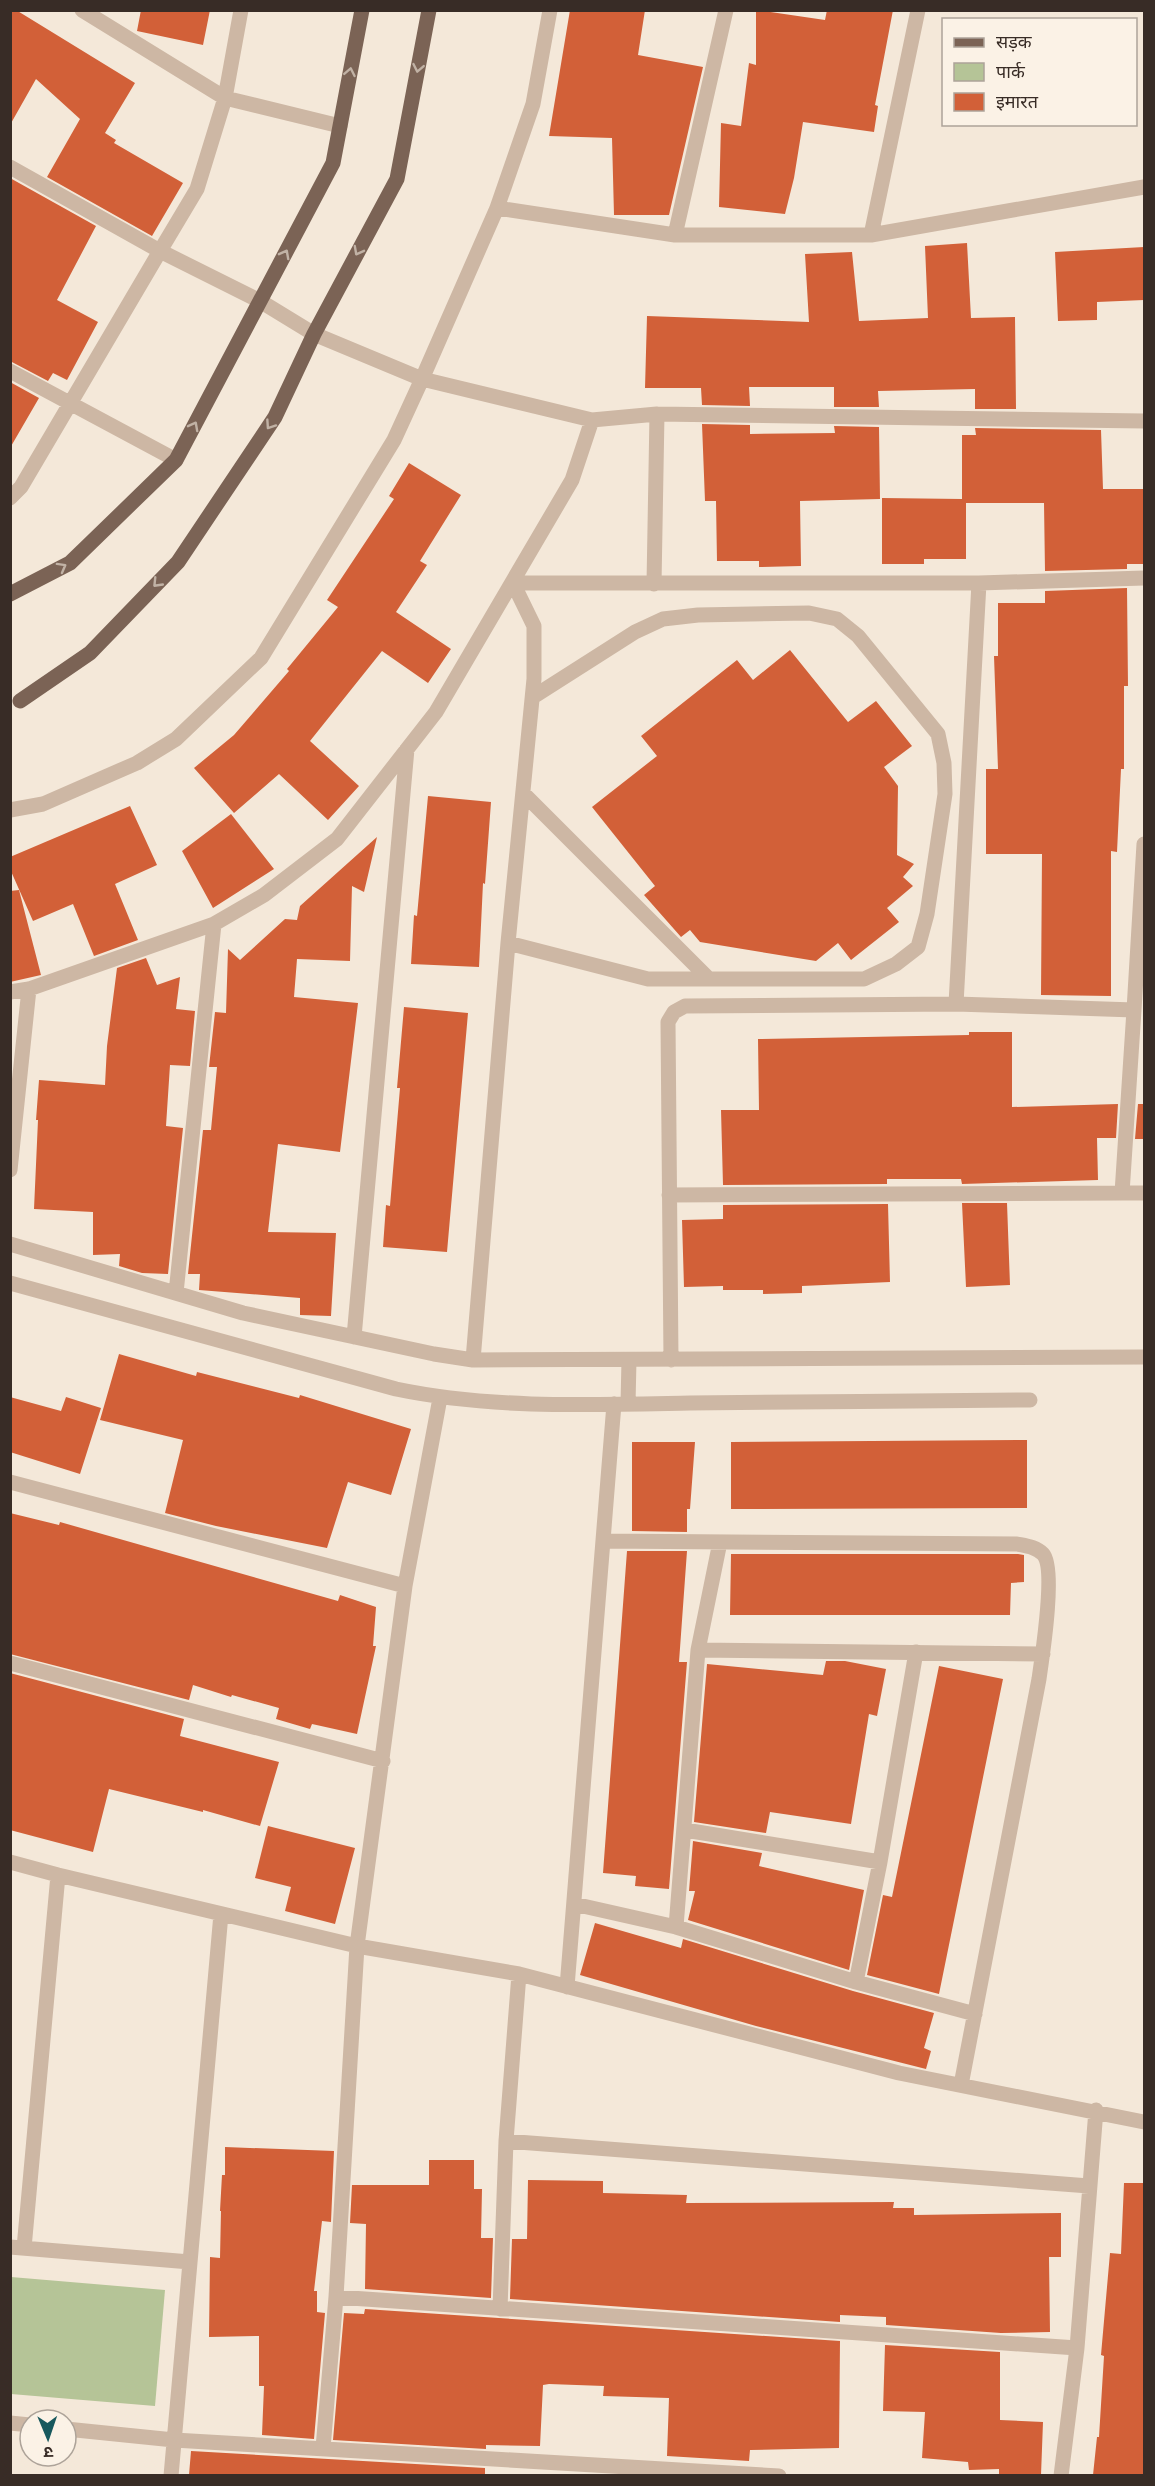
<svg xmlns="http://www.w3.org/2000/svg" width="1155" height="2486" viewBox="0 0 1155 2486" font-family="Cabin,'Noto Sans Devanagari',sans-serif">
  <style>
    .park { fill: #b5c497 }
    .building { fill: #d26038 }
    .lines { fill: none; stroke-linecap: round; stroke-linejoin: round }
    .minor { stroke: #cdb7a4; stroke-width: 15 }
    .major { stroke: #7b6355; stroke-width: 15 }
    .oneway { stroke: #c1b2a5 }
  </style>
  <rect width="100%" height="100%" fill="#f4e8d9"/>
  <path class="park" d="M 11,2277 L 165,2290 L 155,2406 L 11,2394 Z"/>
  <path class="building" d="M 10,10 L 16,10 L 135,83 L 105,133 L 116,140 L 114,143 L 183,183 L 152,236 L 47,177 L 80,119 L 36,79 L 10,125 Z
    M 141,10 L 210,10 L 203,45 L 137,31 Z
    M 570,10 L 645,10 L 638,55 L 703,67 L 669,215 L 614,215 L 612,138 L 549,136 Z
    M 756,10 L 825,20 L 827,10 L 893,10 L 875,105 L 878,106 L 874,132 L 803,122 L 794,178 L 785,214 L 719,207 L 721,123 L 741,126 L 749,63 L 756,65 Z
    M 10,178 L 96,226 L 57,300 L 98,322 L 67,380 L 53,373 L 48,381 L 10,361 Z
    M 967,243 L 971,318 L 1015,317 L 1016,409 L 975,409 L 975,389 L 878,391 L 879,407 L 834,407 L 834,387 L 749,387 L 750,406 L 702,405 L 701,388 L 645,388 L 647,316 L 809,322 L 805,254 L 852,252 L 859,321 L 928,318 L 925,246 Z
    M 1144,247 L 1144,300 L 1097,302 L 1097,320 L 1058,321 L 1055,252 Z
    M 10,382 L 39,398 L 10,448 Z
    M 702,424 L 750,425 L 750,434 L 835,433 L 834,426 L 879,427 L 880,499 L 800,501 L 801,566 L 759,567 L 759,561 L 717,561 L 716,501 L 705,501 Z
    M 975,428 L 1101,430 L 1103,489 L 1144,489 L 1144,564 L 1127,564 L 1127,569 L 1045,571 L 1044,503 L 966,503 L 966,559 L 924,559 L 924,564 L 882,564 L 882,498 L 962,499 L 962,435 L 976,435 Z
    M 409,463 L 461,495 L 420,561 L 427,565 L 396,612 L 451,649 L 428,683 L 382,651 L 310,741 L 359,786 L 328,820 L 279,774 L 234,813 L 194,768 L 234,735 L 289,671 L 287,669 L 338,607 L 327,600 L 394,499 L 389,496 Z
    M 1127,588 L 1128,686 L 1124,686 L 1124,769 L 1121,769 L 1117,852 L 1111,851 L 1111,996 L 1041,995 L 1042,854 L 986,854 L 986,769 L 998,769 L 994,656 L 998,656 L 998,603 L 1045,603 L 1045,591 Z
    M 790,650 L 848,722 L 876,701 L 912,746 L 884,767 L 898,786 L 897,855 L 914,864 L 903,877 L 913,886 L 887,908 L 899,922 L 851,960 L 838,943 L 816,961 L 700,942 L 690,930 L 681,937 L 644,895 L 655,886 L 592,807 L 657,756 L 641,736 L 737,660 L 753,680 Z
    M 428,796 L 491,802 L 485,884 L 483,883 L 479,967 L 411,964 L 414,915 L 417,916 Z
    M 130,806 L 157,865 L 115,884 L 138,940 L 94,956 L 73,904 L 33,921 L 10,869 L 10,857 Z
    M 231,814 L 274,869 L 213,908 L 182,851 Z
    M 377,837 L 364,892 L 352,886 L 350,961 L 297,959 L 294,997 L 358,1003 L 340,1152 L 278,1144 L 268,1232 L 336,1233 L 331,1316 L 300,1315 L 300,1298 L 199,1290 L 200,1274 L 188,1274 L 203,1130 L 211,1130 L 217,1067 L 209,1067 L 215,1012 L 226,1013 L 228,949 L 240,960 L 285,919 L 297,920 L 300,906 Z
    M 19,890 L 41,975 L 10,982 L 10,891 Z
    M 146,958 L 157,985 L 180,977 L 176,1009 L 195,1011 L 190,1066 L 170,1065 L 166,1126 L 183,1128 L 168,1274 L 142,1273 L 119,1266 L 120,1254 L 93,1255 L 93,1212 L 34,1209 L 38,1120 L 36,1120 L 39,1080 L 105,1085 L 107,1046 L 117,968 Z
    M 404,1007 L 468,1013 L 447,1252 L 383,1247 L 386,1205 L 390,1206 L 400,1088 L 397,1088 Z
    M 969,1032 L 1012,1032 L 1012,1107 L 1118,1104 L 1116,1138 L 1097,1138 L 1098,1180 L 962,1184 L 961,1179 L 887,1179 L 887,1184 L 723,1185 L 721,1110 L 759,1110 L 758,1039 L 969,1035 Z
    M 1138,1104 L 1144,1104 L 1144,1139 L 1135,1139 Z
    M 962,1203 L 1007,1203 L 1010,1285 L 966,1287 Z
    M 888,1204 L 890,1282 L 802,1286 L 802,1293 L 763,1294 L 763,1290 L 723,1290 L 723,1286 L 684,1287 L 682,1220 L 723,1219 L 723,1205 Z
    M 119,1354 L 196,1376 L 197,1372 L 299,1398 L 300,1395 L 411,1429 L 391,1495 L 348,1482 L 327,1548 L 216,1526 L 165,1513 L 183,1440 L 100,1420 Z
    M 10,1397 L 61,1411 L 66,1397 L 101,1408 L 80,1474 L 10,1452 Z
    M 1027,1440 L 1027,1508 L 731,1509 L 731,1442 Z
    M 632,1442 L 695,1442 L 690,1509 L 687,1509 L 687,1532 L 632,1531 Z
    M 10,1513 L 59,1525 L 60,1522 L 338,1601 L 340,1595 L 376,1607 L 373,1646 L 376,1646 L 357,1734 L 312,1724 L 310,1729 L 276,1719 L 279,1708 L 232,1695 L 231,1697 L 193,1685 L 189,1700 L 10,1654 Z
    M 627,1551 L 687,1551 L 679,1662 L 687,1662 L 669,1889 L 635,1886 L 636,1876 L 603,1873 Z
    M 731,1554 L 1018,1554 L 1024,1555 L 1024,1582 L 1011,1583 L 1010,1615 L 730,1615 Z
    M 826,1661 L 845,1661 L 886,1669 L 877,1716 L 869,1714 L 851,1824 L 770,1812 L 766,1833 L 694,1822 L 707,1664 L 823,1675 Z
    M 939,1666 L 1003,1679 L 939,1994 L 867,1975 L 883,1895 L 892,1897 Z
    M 10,1673 L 184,1719 L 180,1736 L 279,1762 L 260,1826 L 203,1810 L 203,1812 L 109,1789 L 93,1852 L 10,1830 Z
    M 268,1826 L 355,1848 L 335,1924 L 285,1911 L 291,1887 L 255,1878 Z
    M 693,1841 L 762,1853 L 759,1866 L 864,1890 L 849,1970 L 688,1920 L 695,1891 L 689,1891 Z
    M 595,1923 L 681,1948 L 683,1939 L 853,1991 L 934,2013 L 924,2048 L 931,2051 L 926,2069 L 756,2026 L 580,1975 Z
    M 225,2147 L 334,2151 L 331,2222 L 322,2221 L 314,2291 L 317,2291 L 317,2312 L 325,2313 L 314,2439 L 262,2435 L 264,2386 L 259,2386 L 259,2336 L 209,2337 L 210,2257 L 220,2258 L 221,2211 L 220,2211 L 222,2175 L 225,2175 Z
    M 429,2160 L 474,2160 L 474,2189 L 482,2189 L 481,2238 L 493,2238 L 491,2298 L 365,2289 L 366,2224 L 350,2223 L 352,2185 L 429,2185 Z
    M 528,2180 L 603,2181 L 603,2193 L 687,2195 L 686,2203 L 894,2202 L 893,2208 L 914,2208 L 914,2215 L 1061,2213 L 1061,2257 L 1049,2257 L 1050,2332 L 1001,2333 L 886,2325 L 886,2317 L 840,2315 L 840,2322 L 510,2299 L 512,2239 L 527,2239 Z
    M 1124,2183 L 1144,2183 L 1144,2475 L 1093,2475 L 1097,2437 L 1099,2437 L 1104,2356 L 1101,2355 L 1110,2253 L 1121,2254 Z
    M 365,2309 L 840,2341 L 839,2448 L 750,2450 L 749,2461 L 667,2456 L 669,2398 L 603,2396 L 604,2386 L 549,2384 L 543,2385 L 540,2446 L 486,2445 L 486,2449 L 333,2440 L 344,2313 L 364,2314 Z
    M 885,2345 L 1000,2352 L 1000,2420 L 1043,2422 L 1041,2475 L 999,2475 L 999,2469 L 969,2470 L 968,2462 L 922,2458 L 925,2412 L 883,2411 Z
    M 191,2451 L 485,2468 L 485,2475 L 189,2475 Z"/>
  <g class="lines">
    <path class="minor" d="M 241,10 L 225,98 L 340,126
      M 918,10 L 871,235 L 1144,187
      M 10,167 L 160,251 L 197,189 L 225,98 L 82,10
      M 497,208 L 675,235 L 871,235
      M 675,235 L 726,10
      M 10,371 L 176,460
      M 10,498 L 21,487 L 160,251 L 260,301 L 314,334 L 422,379 L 592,420 L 657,414 L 1144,421
      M 513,583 L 979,583
      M 654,584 L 657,414
      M 523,793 L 708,978
      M 10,810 L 43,804 L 137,763 L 176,739 L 261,658 L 394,440 L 422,379 L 497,208 L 533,104 L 550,10
      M 508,943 L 648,979 L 864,979 L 896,964 L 918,947 L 927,914 L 945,794 L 944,763 L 938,734 L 858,636 L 837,619 L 809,613 L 698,615 L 663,619 L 635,632 L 533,697
      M 10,992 L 29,989 L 214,924 L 264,895 L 337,839 L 436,712 L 572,480 L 592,420
      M 956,1004 L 1134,1010 L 1144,844
      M 10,1170 L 29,989
      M 1122,1193 L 1144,1193
      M 669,1195 L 1122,1193 L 1134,1010
      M 10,1244 L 243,1313 L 434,1354 L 473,1360 L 1144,1357
      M 10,1283 L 396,1389 C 492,1409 592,1405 690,1403 C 803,1402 917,1401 1030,1400
      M 176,1293 L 214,924
      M 354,1337 L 407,749
      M 473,1360 L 508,943 L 534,679 L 534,626 L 513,583
      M 671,1360 L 668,1022 L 674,1012 L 685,1006 L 956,1004 L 979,583 L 1144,578
      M 628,1404 L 629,1360
      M 10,1482 L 405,1586
      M 603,1541 L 1017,1544 C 1027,1546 1036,1547 1043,1554 C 1056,1568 1042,1658 1039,1679 L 961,2085
      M 698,1650 L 1043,1654
      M 10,1663 L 383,1761
      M 685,1830 L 880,1862
      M 10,1862 L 58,1875 L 357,1946 L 519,1974 L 899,2073 L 1144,2122
      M 574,1904 L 676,1927 L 856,1982 L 975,2014
      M 676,1927 L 698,1650 L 720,1542
      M 856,1982 L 880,1862 L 916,1652
      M 567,1987 L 614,1404
      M 506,2141 L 1089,2186
      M 10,2247 L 190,2262
      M 24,2248 L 58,1875
      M 336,2297 L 1077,2348
      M 500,2309 L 506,2141 L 519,1974
      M 10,2423 L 30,2425
      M 66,2429 L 174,2440 L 779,2476
      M 323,2448 L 336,2297 L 357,1946 L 405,1586 L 440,1398
      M 171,2476 L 221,1914
      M 1061,2476 L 1077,2348 L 1096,2110"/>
    <path class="major" d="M 10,594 L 70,563 L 176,460 L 333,163 L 362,10
      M 20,701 L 90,653 L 178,562 L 275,417 L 314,334 L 397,179 L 429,10"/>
  </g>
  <defs><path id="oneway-chevron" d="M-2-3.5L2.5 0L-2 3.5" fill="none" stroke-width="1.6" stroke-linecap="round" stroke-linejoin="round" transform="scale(1.5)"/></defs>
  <g class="oneway">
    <use href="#oneway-chevron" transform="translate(418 68) rotate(101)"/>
    <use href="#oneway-chevron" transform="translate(350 72) rotate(-79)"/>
    <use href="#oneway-chevron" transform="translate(358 251) rotate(118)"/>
    <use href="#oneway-chevron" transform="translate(285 254) rotate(-62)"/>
    <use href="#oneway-chevron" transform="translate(270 425) rotate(124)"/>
    <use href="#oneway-chevron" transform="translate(194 426) rotate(-62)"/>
    <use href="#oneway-chevron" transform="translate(62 567) rotate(-29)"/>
    <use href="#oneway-chevron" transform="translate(157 583) rotate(134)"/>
  </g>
  <rect width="1155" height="2486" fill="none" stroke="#382c26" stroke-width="24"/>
  <rect x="942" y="18" width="195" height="108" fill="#fbf2e6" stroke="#ada399" stroke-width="1.5"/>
  <rect x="954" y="38" width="30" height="9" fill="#7b6355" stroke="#ada399" stroke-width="1.5"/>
  <text x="996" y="48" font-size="18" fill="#382c26">सड़क</text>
  <rect x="954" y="63" width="30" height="18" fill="#b5c497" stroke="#ada399" stroke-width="1.5"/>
  <text x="996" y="78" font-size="18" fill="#382c26">पार्क</text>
  <rect x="954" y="93" width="30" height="18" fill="#d26038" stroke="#ada399" stroke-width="1.5"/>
  <text x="996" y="108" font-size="18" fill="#382c26">इमारत</text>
  <g transform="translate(48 2438) rotate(178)"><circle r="28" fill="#fbf2e6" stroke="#ada399" stroke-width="1.5"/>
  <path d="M0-4.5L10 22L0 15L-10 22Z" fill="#17585d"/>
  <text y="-9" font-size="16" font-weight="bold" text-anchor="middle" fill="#382c26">उ</text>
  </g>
</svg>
